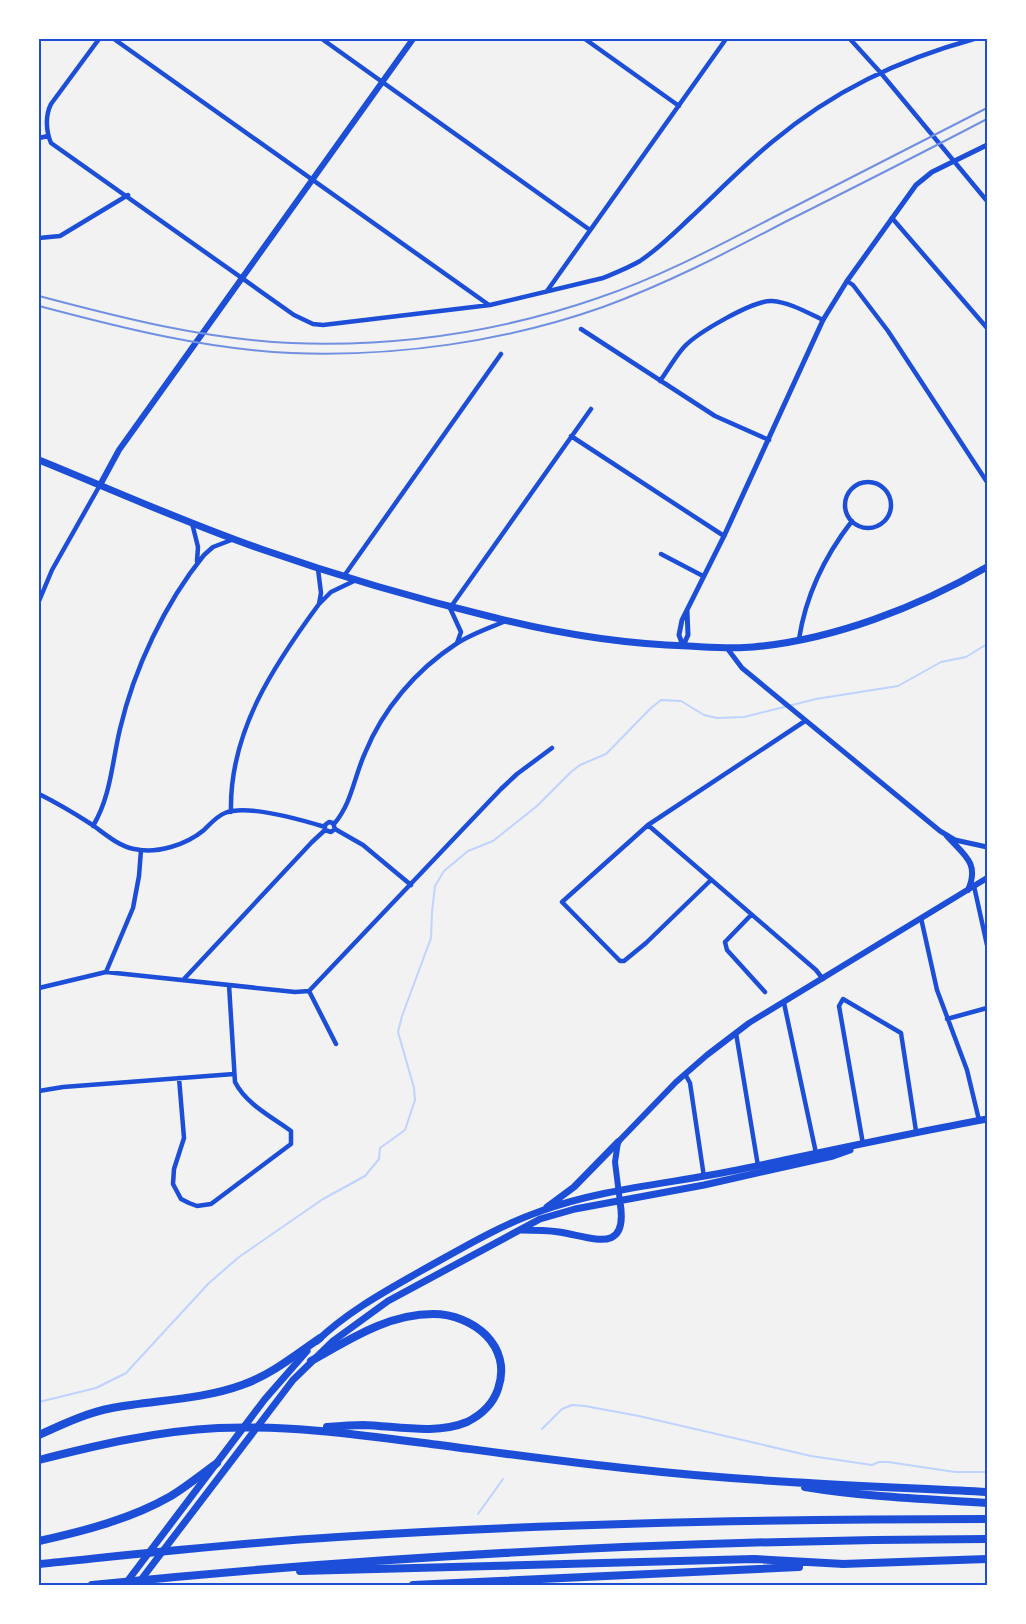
<svg xmlns="http://www.w3.org/2000/svg" width="1026" height="1624" viewBox="0 0 1026 1624" font-family="Raleway,sans-serif">
  <style>
    .lines { fill: none; stroke-linecap: round; stroke-linejoin: round }
    .stream { stroke: #bfd3fe; stroke-width: 2 }
    .minor { stroke: #1d4ed8; stroke-width: 4.5 }
    .tertiary { stroke: #1d4ed8; stroke-width: 5 }
    .secondary { stroke: #1d4ed8; stroke-width: 6 }
    .primary { stroke: #1d4ed8; stroke-width: 7 }
    .motorway { stroke: #1d4ed8; stroke-width: 8 }
    .rail { stroke: #7290e2; stroke-width: 2 }
    .neatline { fill: none; stroke: #1d4ed8; stroke-width: 2 }
  </style>
  <rect width="100%" height="100%" fill="#f2f2f2"/>
  <g class="lines">
    <path class="stream" d="M 39,1402 L 96,1388 L 126,1373 L 209,1283 L 239,1257 L 323,1199 L 365,1176 L 379,1159 L 380,1148 L 405,1130 L 415,1100 L 414,1088 L 398,1032 L 402,1016 L 431,938 L 432,912 L 435,886 L 444,871 L 468,851 L 493,841 L 537,806 L 571,772 L 580,765 L 606,754 L 651,708 L 661,700 L 681,701 L 704,715 L 717,718 L 744,717 L 816,699 L 898,686 L 941,662 L 966,657 L 987,644
      M 542,1429 L 562,1409 L 572,1405 L 585,1406 L 639,1416 L 811,1456 L 872,1465 L 879,1462 L 888,1462 L 955,1472 L 987,1472
      M 478,1514 L 503,1479"/>
    <path class="minor" d="M 99,39 L 51,104 C 45,116 46,131 51,143 L 294,315 L 313,324 L 323,325 L 490,305 L 603,278 C 615,273 628,268 640,261 C 658,249 673,234 689,219 C 716,194 743,166 772,142 C 833,91 898,60 974,39
      M 114,39 L 489,305
      M 322,39 L 590,230
      M 585,39 L 679,106
      M 850,39 L 880,72 L 987,201
      M 39,138 L 48,136
      M 892,218 L 987,328
      M 39,238 L 60,236 L 128,195
      M 847,281 L 853,285 L 888,331 L 987,482
      M 547,291 L 726,39
      M 581,329 L 715,416 L 769,440
      M 660,381 C 668,370 675,357 684,347 C 697,333 753,300 772,301 C 789,302 808,313 823,320
      M 571,436 L 724,536
      M845 505a23 23 0 1 1 46 0a23 23 0 1 1-46 0Z
      M 192,523 L 198,547 L 197,561
      M 661,554 L 703,576
      M 344,576 L 501,354
      M 39,601 L 52,570 L 100,485
      M 319,604 L 331,592 L 354,581
      M 799,639 C 806,594 824,557 852,521
      M 457,643 L 461,632 L 450,608 L 591,409
      M 39,794 C 57,803 74,813 91,824 C 104,833 118,846 134,849 C 157,854 186,845 204,830 C 210,824 217,816 225,813 C 247,804 302,820 325,827
      M 231,812 C 229,732 274,665 319,604 L 321,593 L 318,569
      M 334,824 C 352,803 354,777 365,753 C 383,709 416,670 456,644 C 471,634 489,628 506,621
      M 648,825 L 816,970 L 823,979
      M 93,826 C 111,796 112,762 120,729 C 134,669 165,603 204,555 L 213,547 L 234,539
      M 335,829 L 331,832 L 325,830 L 325,825 L 329,822 L 333,823 L 335,829 L 363,845 L 411,885
      M 711,880 L 646,943 L 624,961 L 620,961 L 562,902 L 648,825 L 805,721
      M 974,886 L 987,945
      M 751,915 L 725,942 L 727,950 L 765,992
      M 921,918 L 937,990 L 967,1070 L 979,1120
      M 106,972 L 133,908 L 139,876 L 141,850
      M 184,979 L 312,842 L 325,830
      M 39,988 L 106,972 L 295,992 L 309,991 L 501,789 L 517,774 L 552,748
      M 309,991 L 336,1044
      M 784,1003 L 816,1153
      M 947,1019 L 987,1008
      M 736,1033 L 758,1166
      M 685,1074 L 690,1083 L 704,1177
      M 179,1078 L 184,1138 L 174,1169 L 173,1184 L 181,1199 L 189,1203 L 197,1206 L 211,1204 L 291,1144 L 291,1131 C 272,1117 246,1104 235,1082 L 229,985
      M 39,1091 L 63,1087 L 234,1074
      M 863,1144 L 839,1006 L 843,999 L 901,1033 L 916,1131"/>
    <path class="tertiary" d="M 683,646 L 679,635 L 682,620 L 724,536 L 823,320 L 847,281 L 916,185 L 932,172 L 987,145
      M 683,646 L 688,635 L 687,610
      M 727,648 L 742,668 L 940,831 L 955,840 L 987,847"/>
    <path class="secondary" d="M 100,485 L 119,450 L 413,39
      M 947,836 C 964,855 980,863 968,890
      M 620,1202 L 615,1162 L 618,1142 L 676,1082 L 707,1055 L 749,1023 L 987,878"/>
    <path class="primary" d="M 39,460 C 113,490 186,523 261,549 C 338,576 417,599 496,618 C 560,634 622,644 688,646 C 709,647 731,649 753,647 C 833,640 918,607 987,567
      M 547,1207 L 574,1187 L 618,1142
      M 521,1230 C 534,1230 546,1230 559,1232 C 592,1237 629,1256 620,1202
      M 317,1341 C 347,1312 384,1292 419,1272 C 459,1250 498,1226 541,1211 C 603,1188 677,1183 742,1169 C 823,1152 905,1134 987,1119
      M 126,1583 L 265,1399 L 307,1351
      M 137,1585 L 293,1380 L 333,1341 L 388,1301 L 540,1219 L 575,1209 L 704,1185 L 833,1156 L 850,1150"/>
    <path class="motorway" d="M 311,1361 C 349,1340 387,1314 433,1314 C 473,1314 513,1346 498,1389 C 493,1404 481,1415 467,1422 C 436,1435 396,1426 363,1425 C 351,1425 339,1426 327,1427
      M 39,1435 C 63,1424 86,1413 112,1408 C 154,1400 201,1400 242,1385 C 271,1375 295,1355 320,1338
      M 39,1460 C 97,1445 158,1431 218,1428 C 287,1425 355,1434 424,1443 C 493,1452 563,1462 633,1469 C 750,1482 869,1486 987,1492
      M 805,1487 C 865,1497 926,1499 987,1503
      M 39,1541 C 84,1531 131,1519 171,1496 C 187,1486 202,1474 217,1463
      M 39,1564 C 139,1554 238,1543 338,1537 C 554,1523 771,1519 987,1519
      M 842,1564 L 987,1559
      M 300,1571 L 754,1559 L 844,1564
      M 92,1585 C 389,1555 688,1540 987,1539
      M 413,1585 L 799,1567"/>
    <path class="rail" d="M 39,296 C 122,318 204,339 291,343 C 395,347 500,332 598,298 C 660,277 718,246 776,216 C 847,180 917,144 987,108
      M 39,306 C 122,328 205,349 291,353 C 396,357 504,342 603,307 C 666,284 726,253 785,222 C 853,188 920,154 987,119"/>
  </g>
  <rect width="1026" height="1624" fill="none" stroke="#ffffff" stroke-width="81"/>
  <rect x="40" y="40" width="946" height="1544" class="neatline"/>
</svg>
